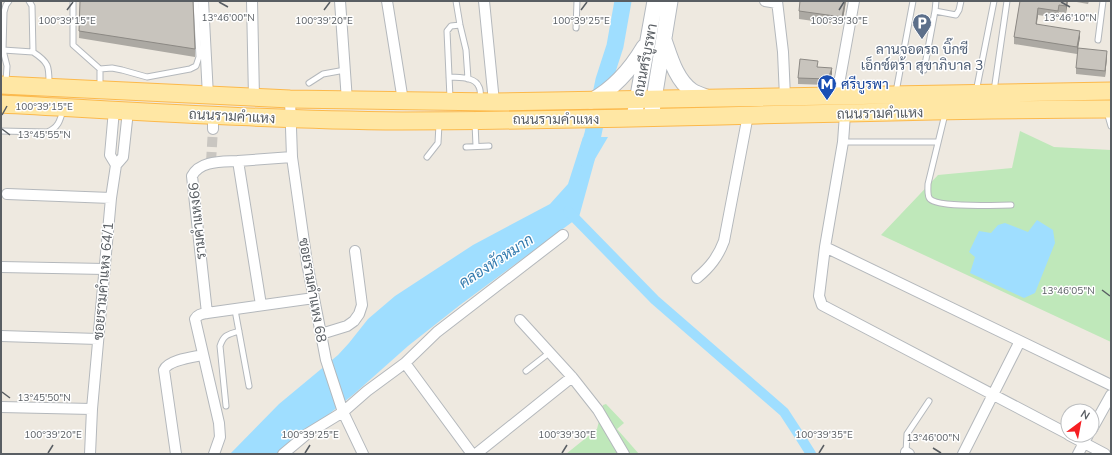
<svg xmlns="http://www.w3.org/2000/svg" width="1112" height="455" viewBox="0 0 1112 455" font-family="'Nunito Sans',Sarabun,sans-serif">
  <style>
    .green { fill: #bfe8ba }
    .water { fill: #9fdeff }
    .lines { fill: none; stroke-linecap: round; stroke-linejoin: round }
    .canal { stroke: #9fdeff; stroke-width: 10 }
    .river { stroke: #9fdeff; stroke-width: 17 }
    .street-tunnel { stroke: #c9c6c1; stroke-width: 10; stroke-dasharray: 10 5; stroke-linecap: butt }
    .lane-casing { stroke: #b4b8bc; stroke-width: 7 }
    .street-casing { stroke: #b4b8bc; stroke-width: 12 }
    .secondary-casing { stroke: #b4b9bf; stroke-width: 17 }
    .primary-casing { stroke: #fcb94b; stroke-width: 19 }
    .lane { stroke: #fff; stroke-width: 5 }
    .street { stroke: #fff; stroke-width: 10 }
    .secondary { stroke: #fff; stroke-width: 15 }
    .primary { stroke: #ffe7a4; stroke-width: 17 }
    .wall { fill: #aca9a3 }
    .shaded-wall { fill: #8c8984 }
    .building { fill: #c8c4bd; stroke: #8c8984 }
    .ticks { fill: none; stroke: #595e63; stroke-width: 1.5 }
    .labels { text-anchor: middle; stroke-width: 3; stroke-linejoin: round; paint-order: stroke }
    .service-label { font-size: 14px; fill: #4e5e75; stroke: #fff }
    .street-label { font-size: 14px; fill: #595e63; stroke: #fff }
    .transit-label { font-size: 14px; fill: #164399; stroke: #fff; text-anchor: start }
    .water-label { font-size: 15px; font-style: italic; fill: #337baf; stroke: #fff }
    .ticks-label { font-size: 10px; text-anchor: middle; fill: #595e63; stroke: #fff; stroke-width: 3; stroke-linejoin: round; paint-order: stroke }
  </style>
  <rect width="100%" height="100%" fill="#eee9e0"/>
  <path class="green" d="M 1020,131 L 1054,147 L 1111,150 L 1111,342 L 881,235 L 938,175 L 1012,168 Z
    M 606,404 L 624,423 L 617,429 L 639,454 L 566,454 L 597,429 L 603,405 Z"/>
  <path class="water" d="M 583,137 L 608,137 L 595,159 L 579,217 L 460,305 L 408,346 L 354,394 L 279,454 L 230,454 L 279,404 L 338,355 L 349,343 L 368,319 L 395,296 L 473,245 L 550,204 L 568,184 Z
    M 1037,220 L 1053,230 L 1055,243 L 1035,293 L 1024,298 L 970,273 L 975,257 L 969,252 L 979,231 L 991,233 L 998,225 L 1005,223 L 1028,232 Z"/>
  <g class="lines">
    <path class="canal" d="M 568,211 L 655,300 L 784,412 L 799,435 L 811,454"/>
    <path class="river" d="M 586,158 L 593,134 L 604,80 L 615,46 L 623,1"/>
    <path class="street-tunnel" d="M 211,162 L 213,129"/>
    <g class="lane-casing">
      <path id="lane" d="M 29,1 L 32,6 L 33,52 C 50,63 49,67 49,86
        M 73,1 L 73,45 L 100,69
        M 456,1 L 460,25 L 466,50 L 468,79
        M 935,11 L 936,1
        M 576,28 L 577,1
        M 1098,40 L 1103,1
        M 3,50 L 33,52
        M 924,70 L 935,11 L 956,15 L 959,10 L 961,1
        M 449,77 C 458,78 475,76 479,87 C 481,90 480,96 481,100
        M 6,82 L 7,66 L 3,50 L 4,12 L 6,5 L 9,1
        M 309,83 L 323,74 L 345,70
        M 100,87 L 100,69 L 112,68 L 122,70 L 147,77 L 190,69 L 196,66 L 199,57 L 196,1
        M 994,91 L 1007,1
        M 896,92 L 913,1
        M 976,92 L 994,1
        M 450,98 L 447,31 L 451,26 L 460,25
        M 1107,112 L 1111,126
        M 945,114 L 928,184 C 928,189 927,196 930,199 C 939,208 996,205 1011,205
        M 475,123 L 476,146
        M 1,131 L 47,132 C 58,128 60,121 63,110
        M 843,142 L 938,142
        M 466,147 L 489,146
        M 427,157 L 438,143 L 439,124
        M 235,310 L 249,386
        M 526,371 L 549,353
        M 226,406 L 220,346 C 224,334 228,335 239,331
        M 906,452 L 907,434 L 929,401"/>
    </g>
    <g class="street-casing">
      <path id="street" d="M 203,1 L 208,96
        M 252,1 L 254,98
        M 340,1 L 347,101
        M 387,1 L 403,101
        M 484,1 L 494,102
        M 765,1 L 777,3
        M 777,1 L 783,52 L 785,97
        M 837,95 L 854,1
        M 290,99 L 292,157 L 307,263 L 321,334 L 326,360 L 343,412 L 363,454
        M 114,110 L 110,155 L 116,165
        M 845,114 L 843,142 L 825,247 L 819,296 L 822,305 L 1068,434
        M 213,129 L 213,116
        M 238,161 L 292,157
        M 7,194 L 111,198
        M 825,247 L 1111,385
        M 1,267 L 105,269
        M 697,278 C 710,267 718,257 724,241 L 748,115
        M 207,313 L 192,176 C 200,160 223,162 238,161 L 261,305
        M 520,320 L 572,377
        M 321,334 L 347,326 L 354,321 L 359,314 L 362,305 L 355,251
        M 1,336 L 98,339
        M 405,363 L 472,454
        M 1,407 L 92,409
        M 1092,429 L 1111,395
        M 1069,435 L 1105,454
        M 906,452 L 909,454
        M 90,454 L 92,409 L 111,198 L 116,165 L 123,157 L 128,111
        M 176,454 L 164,370 C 168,360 193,357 203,355
        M 214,454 L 220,437 L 219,423 L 195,319 C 198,314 202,314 207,313 L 314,298
        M 283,454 L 307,434 L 343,412 L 367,391 L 405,363 L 437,332 L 563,235
        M 476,454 L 572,377 L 598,410 L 624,454
        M 963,454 L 1020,341
        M 1078,454 L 1088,435"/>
    </g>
    <g class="secondary-casing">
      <path id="secondary" d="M 664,40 C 670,57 676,80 692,91 C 697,94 704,96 709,98
        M 591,101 C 615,88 631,69 644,47
        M 652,111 L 670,1
        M 634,118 L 655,1"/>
    </g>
    <g class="primary-casing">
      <path id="primary" d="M 1,85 L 290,99 L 494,102 L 1111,91
        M 1,104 C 135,111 268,120 402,121 C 639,121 875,109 1111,109"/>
    </g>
    <use href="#lane" class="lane"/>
    <use href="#street" class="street"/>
    <use href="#secondary" class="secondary"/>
    <use href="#primary" class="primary"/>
  </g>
  <path class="wall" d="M 80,1 L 195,49 L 195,57 L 79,38 Z
    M 800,1 L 846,1 L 842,25 L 799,19 L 799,11 Z
    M 1020,1 L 1068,1 L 1066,13 L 1059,12 L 1058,18 L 1038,15 L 1036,24 L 1080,37 L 1077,54 L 1014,44 L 1014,37 Z
    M 1071,1 L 1089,1 L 1088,4 Z
    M 1107,57 L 1105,77 L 1076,74 L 1076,68 Z
    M 818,67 L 832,74 L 828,85 L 798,84 L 798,78 Z"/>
  <path class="shaded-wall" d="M 845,1 L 846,1 L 842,25 L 842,17 Z
    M 1067,1 L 1068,1 L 1066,13 L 1066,6 Z
    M 1038,8 L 1038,15 L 1036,31 L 1036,24 Z
    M 1080,31 L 1080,37 L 1077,54 L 1077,47 Z
    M 1107,51 L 1107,57 L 1105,77 L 1105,71 Z
    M 832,68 L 832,74 L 828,85 L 828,79 Z"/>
  <path class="building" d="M 80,1 L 193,1 L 195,49 L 79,31 Z
    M 800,1 L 845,1 L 842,17 L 799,11 Z
    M 1020,1 L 1067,1 L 1066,6 L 1059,5 L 1058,11 L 1038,8 L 1036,24 L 1080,31 L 1077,47 L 1014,37 Z
    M 1078,48 L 1107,51 L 1105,71 L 1076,68 Z
    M 800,59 L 818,61 L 817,67 L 832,68 L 828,79 L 798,78 Z"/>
  <path class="ticks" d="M 219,2 L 228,7M 1061,2 L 1070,7M 67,10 L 73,2M 324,10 L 330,2M 581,10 L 587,2M 839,10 L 844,2M 2,115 L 7,106M 2,129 L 10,135M 1102,290 L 1110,296M 2,392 L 10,398M 933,448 L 941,453M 48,453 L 53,445M 305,453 L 310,445M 562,453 L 567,445M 819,453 L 824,445"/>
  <defs>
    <g id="parking-pin" transform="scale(1)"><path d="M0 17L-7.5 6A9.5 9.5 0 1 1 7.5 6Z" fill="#5c6f8a" stroke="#fff"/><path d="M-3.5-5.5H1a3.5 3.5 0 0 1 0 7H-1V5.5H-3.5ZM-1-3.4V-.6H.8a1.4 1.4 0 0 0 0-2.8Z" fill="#fff"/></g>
    <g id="metro-pin" transform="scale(1)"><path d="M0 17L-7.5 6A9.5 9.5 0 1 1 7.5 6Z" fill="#1a4fb4" stroke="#fff"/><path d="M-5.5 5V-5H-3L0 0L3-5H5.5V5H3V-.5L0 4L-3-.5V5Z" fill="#fff"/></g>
  </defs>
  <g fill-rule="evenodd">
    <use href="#parking-pin" x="922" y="23"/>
    <use href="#metro-pin" x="827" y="84"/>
  </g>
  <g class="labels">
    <g class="service-label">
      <text x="922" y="54">ลานจอดรถ บิ๊กซี<tspan x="922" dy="16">เอ็กซ์ตร้า สุขาภิบาล 3</tspan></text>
    </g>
    <g class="street-label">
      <text transform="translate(645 60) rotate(-79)" y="5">ถนนศรีบูรพา</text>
      <text transform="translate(880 113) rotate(-1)" y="5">ถนนรามคำแหง</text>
      <text transform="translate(232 116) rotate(3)" y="5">ถนนรามคำแหง</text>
      <text x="556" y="124">ถนนรามคำแหง</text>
      <text transform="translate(197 221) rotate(-96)" y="5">รามคำแหง66</text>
      <text transform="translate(103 281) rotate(-85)" y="5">ซอยรามคำแหง 64/1</text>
      <text transform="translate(313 290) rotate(80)" y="5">ซอยรามคำแหง 68</text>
    </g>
    <g class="transit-label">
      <text x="841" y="89">ศรีบูรพา</text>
    </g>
    <g class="water-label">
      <text transform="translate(496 261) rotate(-33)" y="5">คลองหัวหมาก</text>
    </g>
  </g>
  <g class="ticks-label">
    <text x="228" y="21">13°46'00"N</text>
    <text x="1070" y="21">13°46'10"N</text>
    <text x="67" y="24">100°39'15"E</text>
    <text x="324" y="24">100°39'20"E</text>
    <text x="581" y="24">100°39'25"E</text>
    <text x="839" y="24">100°39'30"E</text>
    <text x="44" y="110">100°39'15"E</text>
    <text x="44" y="138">13°45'55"N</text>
    <text x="1068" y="294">13°46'05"N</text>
    <text x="44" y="401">13°45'50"N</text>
    <text x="53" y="438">100°39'20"E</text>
    <text x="310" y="438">100°39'25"E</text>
    <text x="567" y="438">100°39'30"E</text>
    <text x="824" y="438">100°39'35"E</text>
    <text x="933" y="441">13°46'00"N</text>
  </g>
  <rect width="1112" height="455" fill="none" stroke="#595e63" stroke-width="4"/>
  <g transform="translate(1080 423) rotate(32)"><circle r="19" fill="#ffffff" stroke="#bdbfc1"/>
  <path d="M0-3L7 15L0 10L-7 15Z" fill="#f61e22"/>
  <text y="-6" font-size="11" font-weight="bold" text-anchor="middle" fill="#595e63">N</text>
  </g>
</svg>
